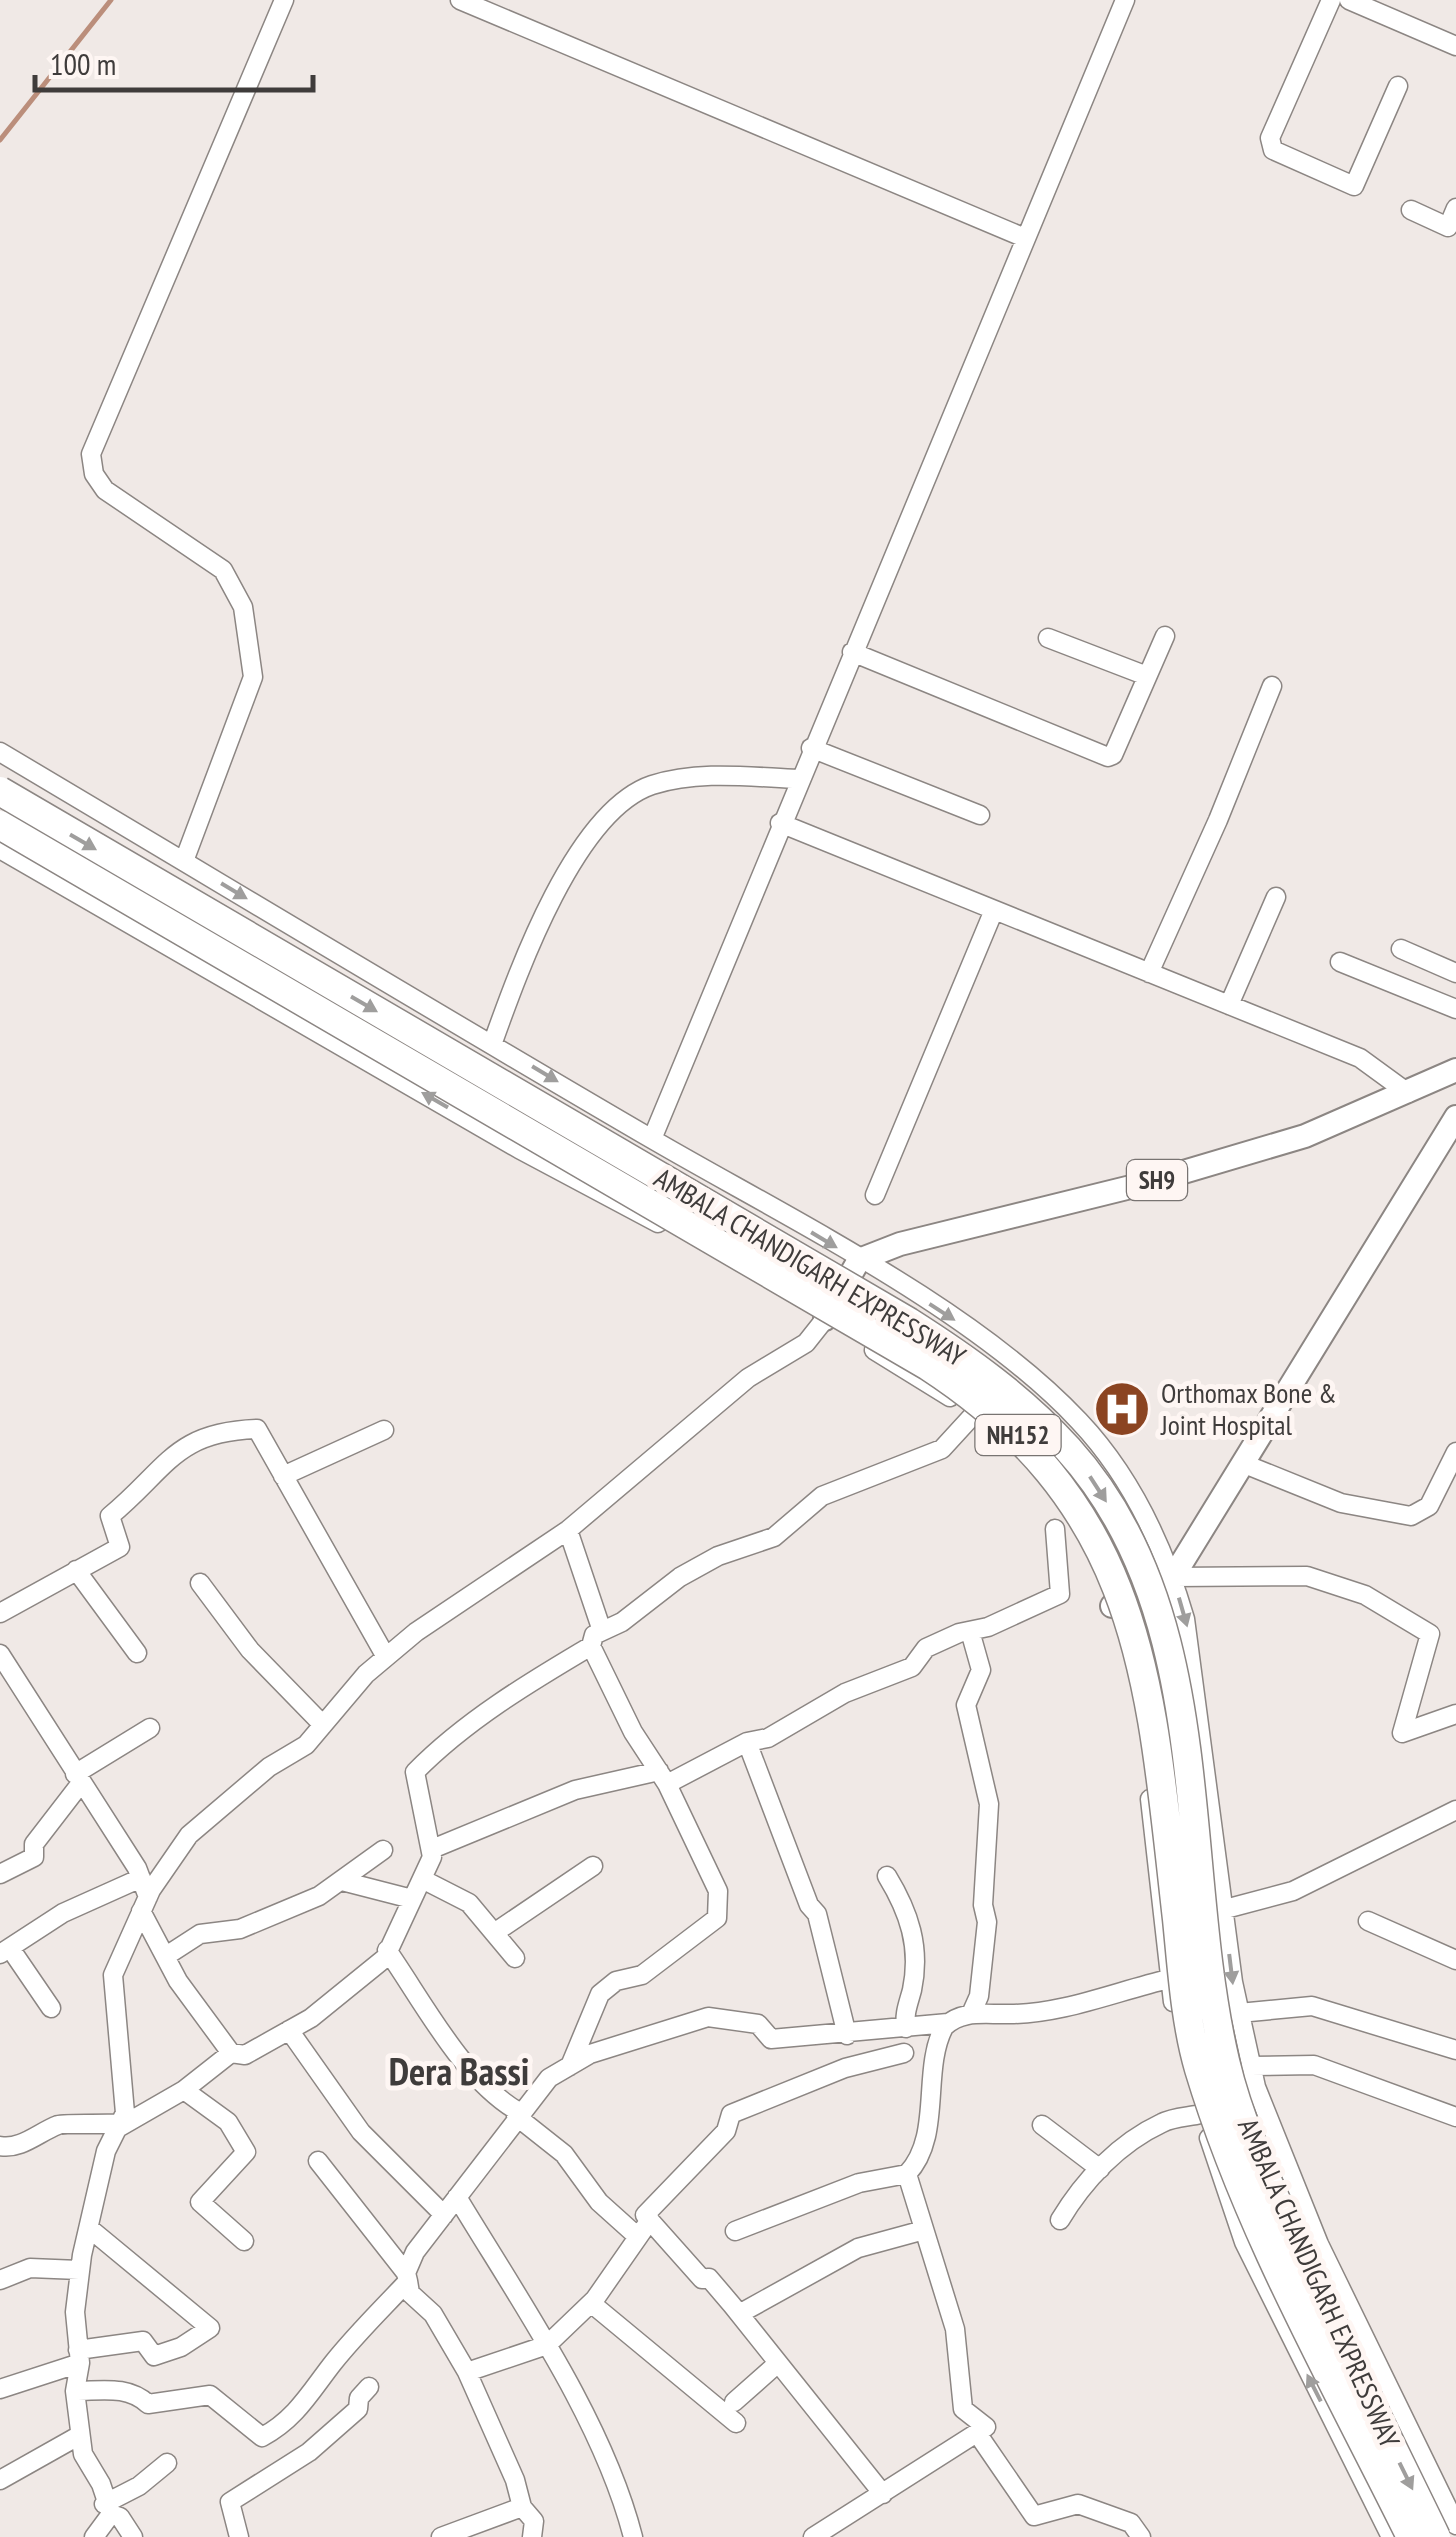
<svg xmlns="http://www.w3.org/2000/svg" width="1456" height="2537" viewBox="0 0 1456 2537" font-family="'PT Sans Narrow',sans-serif">
  <style>
    .lines { fill: none; stroke-linecap: round; stroke-linejoin: round }
    .stream { stroke: #bb8e7b; stroke-width: 5 }
    .minor-casing { stroke: #8c8683; stroke-width: 21 }
    .major-casing { stroke: #8c8683; stroke-width: 26 }
    .minor { stroke: #fff; stroke-width: 18 }
    .major { stroke: #fff; stroke-width: 22 }
    .highway-bridge-casing { stroke: #8c8683; stroke-width: 31; stroke-linecap: butt }
    .highway-bridge { stroke: #fff; stroke-width: 28 }
    .oneway { fill: #9f9e9d }
    .labels { text-anchor: middle; stroke-width: 10; stroke-linejoin: round; paint-order: stroke }
    .shield { fill: #fef6f3; stroke: #787472; stroke-width: 2.5 }
    .shield-label { font-size: 25px; font-weight: bold; fill: #3f3c3b }
    .street-label { font-size: 28px; fill: #3f3c3b; stroke: #fef6f3 }
    .poi-label { font-size: 28px; fill: #3f3c3b; stroke: #fef6f3; text-anchor: start }
    .district-label { font-size: 38px; font-weight: bold; fill: #3f3c3b; stroke: #fef6f3 }
  </style>
  <rect width="100%" height="100%" fill="#f0e9e6"/>
  <g class="lines">
    <path class="stream" d="M 0,140 L 111,0"/>
    <g class="minor-casing">
      <path id="minor" d="M 460,0 L 1025,238
        M 1331,0 L 1270,138 L 1273,150 L 1354,186 L 1398,86
        M 1349,0 L 1456,46
        M 1411,210 L 1448,227 L 1456,208
        M 1048,638 L 1147,676
        M 852,652 L 1108,757 L 1113,755 L 1165,636
        M 811,748 L 980,815
        M 0,752 C 219,882 437,1014 657,1142 C 790,1219 975,1310 1079,1421 C 1132,1477 1164,1547 1185,1619 L 1233,1982 L 1256,2087 L 1319,2244 L 1456,2525
        M 780,823 L 1360,1058 L 1408,1093
        M 0,849 L 519,1149 L 658,1223
        M 184,861 L 253,677 L 243,607 L 223,570 L 105,490 L 94,474 L 91,454 L 284,0
        M 1401,949 L 1456,973
        M 1340,962 L 1456,1009
        M 1149,973 L 1218,820 L 1272,686
        M 1229,1005 L 1276,897
        M 493,1042 C 518,972 575,811 652,785 C 699,770 750,777 798,779
        M 652,1139 L 1125,0
        M 875,1195 L 994,910
        M 874,1350 L 950,1397
        M 1242,1463 L 1341,1503 L 1411,1516 L 1429,1506 L 1456,1452
        M 283,1476 L 384,1430
        M 568,1530 L 602,1631
        M 76,1570 L 137,1653
        M 1173,1577 L 1307,1576 L 1365,1595 L 1430,1634 L 1402,1733 L 1456,1714
        M 200,1583 L 250,1650 L 323,1725
        M 0,1613 L 120,1547 L 110,1516 C 168,1468 174,1432 257,1429 L 386,1657
        M 970,1631 L 981,1670 L 966,1705 L 989,1804 L 983,1905 L 987,1922 L 979,1996 L 971,2014
        M 591,1646 L 633,1732 L 667,1784 L 747,1742 L 768,1738 L 845,1693 L 912,1667 L 926,1648 L 959,1633 L 988,1627 L 1060,1594 L 1055,1529
        M 0,1654 L 137,1868 L 148,1897
        M 747,1742 L 809,1905 L 817,1914 L 847,2035
        M 75,1774 L 150,1728
        M 1150,1799 L 1173,2002
        M 432,1849 L 575,1790 L 659,1771
        M 0,1874 L 34,1857 L 34,1844 L 81,1783
        M 887,1876 C 909,1912 921,1947 912,1990 C 908,2005 904,2013 906,2028
        M 422,1879 L 469,1903 L 515,1958
        M 342,1881 L 412,1899
        M 141,1911 L 178,1981 L 231,2053
        M 1214,1912 L 1293,1891 L 1456,1810
        M 1368,1921 L 1456,1960
        M 494,1933 L 593,1866
        M 10,1948 L 51,2008
        M 387,1950 C 424,2003 463,2080 519,2112
        M 0,1954 L 63,1913 L 141,1878
        M 166,1956 L 200,1934 L 240,1929 L 319,1896 L 383,1850
        M 1239,2013 L 1312,2006 L 1456,2050
        M 289,2030 L 361,2132 L 444,2215
        M 570,2066 L 600,1994 L 616,1981 L 642,1975 L 717,1918 L 718,1891 L 667,1784
        M 1251,2066 L 1314,2065 L 1456,2117
        M 184,2090 L 228,2122 L 246,2152 L 200,2202 L 244,2241
        M 516,2116 L 564,2154 L 599,2202 L 638,2237
        M 1042,2125 L 1100,2169
        M 118,2128 L 184,2090 L 231,2053 L 245,2055 L 311,2018 L 385,1958 L 432,1857 L 415,1772 C 465,1721 530,1682 591,1646 L 594,1635 L 622,1622 L 680,1577 L 718,1556 L 774,1537 L 822,1496 L 942,1449 L 975,1413
        M 1209,2138 L 1244,2242 L 1391,2537
        M 0,2146 C 21,2150 39,2132 58,2125 C 62,2123 107,2125 120,2123
        M 318,2161 L 406,2273
        M 457,2197 C 519,2300 603,2420 633,2537
        M 1060,2220 C 1084,2180 1119,2143 1162,2123 C 1173,2117 1188,2117 1201,2114
        M 735,2231 L 859,2183 L 907,2174
        M 0,2280 L 30,2268 L 79,2270
        M 408,2281 L 410,2293 L 433,2314 L 467,2372
        M 591,2303 L 736,2423
        M 739,2314 L 858,2248 L 924,2230
        M 78,2350 L 143,2341 L 154,2356 L 181,2347 L 210,2328 L 89,2228
        M 0,2389 L 80,2363
        M 75,2391 C 102,2391 127,2385 148,2404 L 210,2395 L 262,2437 C 296,2419 311,2391 333,2363 C 357,2333 382,2309 408,2281 L 406,2273 L 415,2252 L 549,2078 L 590,2054 L 708,2017 L 758,2024 L 771,2039 L 948,2023
        M 734,2402 L 778,2363
        M 977,2433 L 1034,2516 L 1078,2504 L 1131,2523 L 1141,2537
        M 0,2480 L 80,2435
        M 883,2494 L 732,2305 L 709,2278 L 702,2279 L 645,2215 L 726,2131 L 731,2114 L 845,2068 L 904,2053
        M 104,2504 L 139,2486 L 167,2463
        M 94,2537 L 111,2514
        M 133,2537 L 120,2517 L 111,2514 L 101,2484 L 83,2454 L 75,2391 L 80,2363 L 75,2312 L 82,2255 L 106,2151 L 125,2113 L 113,1975 L 151,1890 L 189,1835 L 269,1767 L 306,1745 L 366,1674 L 416,1632 L 568,1530 L 748,1378 L 806,1343 L 825,1319
        M 239,2537 L 230,2502 L 309,2452 L 358,2409 L 359,2398 L 369,2387
        M 441,2537 L 522,2507
        M 532,2537 L 534,2521 L 522,2507 L 515,2480 L 467,2372 L 547,2345 L 595,2299 L 650,2220
        M 813,2537 L 986,2427 L 963,2409 L 955,2329 L 907,2174 C 943,2136 921,2071 944,2027 C 962,2009 986,2015 1010,2014 C 1063,2014 1117,1991 1169,1979"/>
    </g>
    <g class="major-casing">
      <path id="major" d="M 825,1319 L 859,1260 L 900,1244 L 1143,1184 L 1305,1136 L 1456,1070
        M 1112,1606 L 1173,1577 L 1456,1117"/>
    </g>
    <use href="#minor" class="minor"/>
    <use href="#major" class="major"/>
    <g class="highway-bridge-casing">
      <path id="highway-bridge" d="M 0,791 L 909,1322 C 967,1359 1022,1398 1068,1449 C 1218,1615 1178,1859 1225,2061 C 1240,2125 1269,2185 1296,2244 C 1340,2343 1389,2440 1436,2537
        M 0,825 L 928,1366 C 1146,1508 1150,1684 1177,1919 C 1182,1968 1185,2021 1199,2069 C 1248,2232 1336,2385 1411,2537"/>
    </g>
    <use href="#highway-bridge" class="highway-bridge"/>
  </g>
  <defs><path id="oneway-solid" d="M-6-.8H1V-3.2L6.5 0L1 3.2V.8H-6Z" transform="scale(2.5)"/></defs>
  <g class="oneway">
    <use href="#oneway-solid" transform="translate(83 842) rotate(30)"/>
    <use href="#oneway-solid" transform="translate(234 891) rotate(31)"/>
    <use href="#oneway-solid" transform="translate(364 1004) rotate(30)"/>
    <use href="#oneway-solid" transform="translate(545 1074) rotate(31)"/>
    <use href="#oneway-solid" transform="translate(435 1100) rotate(-150)"/>
    <use href="#oneway-solid" transform="translate(824 1240) rotate(31)"/>
    <use href="#oneway-solid" transform="translate(942 1312) rotate(33)"/>
    <use href="#oneway-solid" transform="translate(1098 1489) rotate(57)"/>
    <use href="#oneway-solid" transform="translate(1183 1612) rotate(74)"/>
    <use href="#oneway-solid" transform="translate(1231 1969) rotate(83)"/>
    <use href="#oneway-solid" transform="translate(1314 2388) rotate(-117)"/>
    <use href="#oneway-solid" transform="translate(1406 2476) rotate(64)"/>
  </g>
  <defs>
    <g id="hospital-disc" transform="scale(2.875)"><circle r="9.5" fill="#8b4421" stroke="#fef6f3"/><path d="M-5-5h3v3.5h4V-5h3V5h-3V1.5h-4V5h-3Z" fill="#fff"/></g>
  </defs>
  <g fill-rule="evenodd">
    <use href="#hospital-disc" x="1122" y="1409"/>
  </g>
  <g class="labels">
    <g class="shield">
      <rect x="1127" y="1160" width="60" height="40" rx="8"/>
      <rect x="975.5" y="1415" width="85" height="40" rx="8"/>
    </g>
    <g class="shield-label">
      <text x="1157" y="1189">SH9</text>
      <text x="1018" y="1444">NH152</text>
    </g>
    <g class="street-label">
      <text transform="translate(810 1267) rotate(31)" y="10">AMBALA CHANDIGARH EXPRESSWAY</text>
      <text transform="translate(1319 2283) rotate(66)" y="10">AMBALA CHANDIGARH EXPRESSWAY</text>
    </g>
    <g class="poi-label">
      <text x="1161" y="1403">Orthomax Bone &amp;<tspan x="1161" dy="32">Joint Hospital</tspan></text>
    </g>
    <g class="district-label">
      <text x="459" y="2085">Dera Bassi</text>
    </g>
  </g>
  <path d="M35 75v15h278v-15" fill="none" stroke="#3f3c3b" stroke-width="5"/>
  <text x="50" y="75" font-size="30" fill="#3f3c3b" stroke="#fef6f3" stroke-width="8" paint-order="stroke">100 m</text>
</svg>
